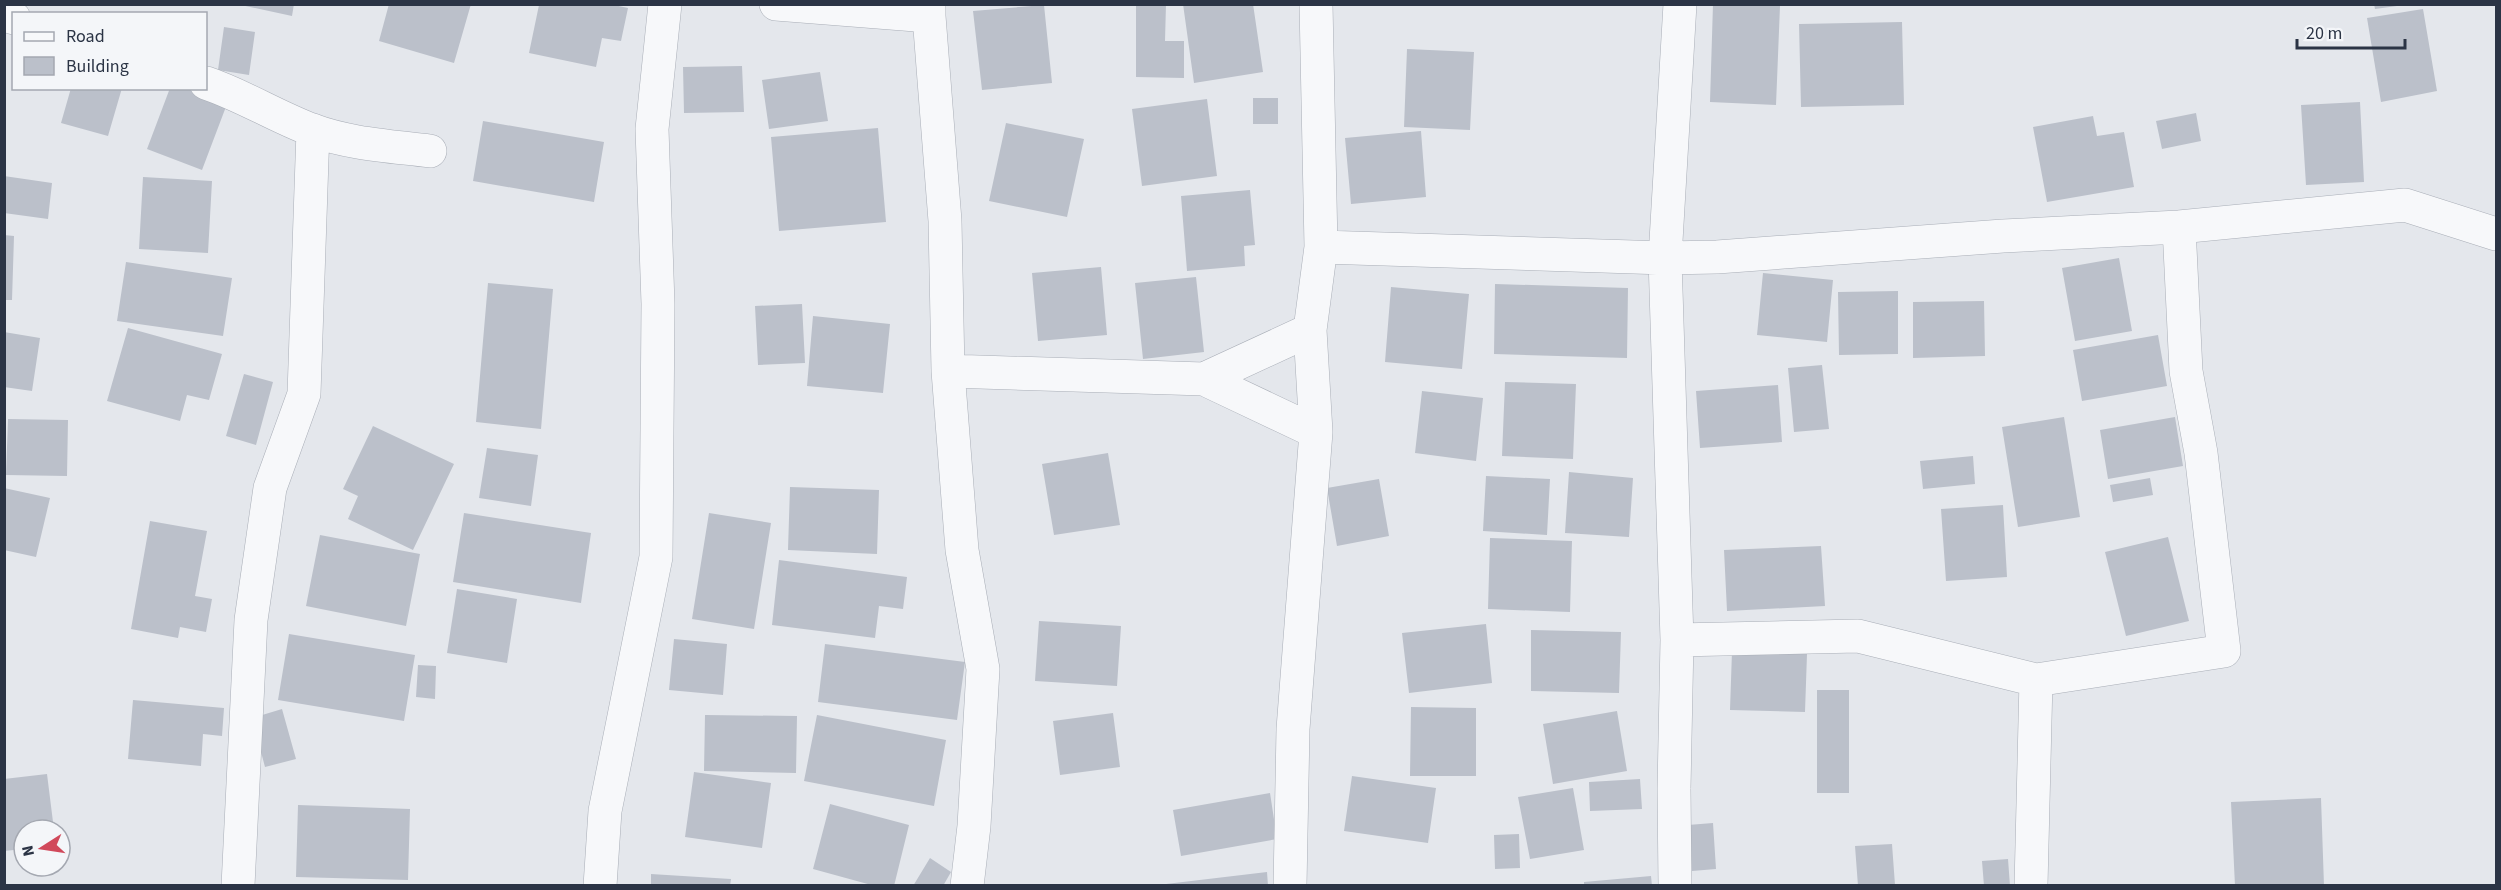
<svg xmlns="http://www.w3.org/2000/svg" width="2501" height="890" viewBox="0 0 2501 890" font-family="'Source Sans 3',sans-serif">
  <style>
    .building { fill: #bbc0ca }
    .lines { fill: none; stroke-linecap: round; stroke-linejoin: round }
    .minor-casing { stroke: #a9aeb7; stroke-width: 34 }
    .minor { stroke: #f7f8fa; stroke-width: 33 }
  </style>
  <rect width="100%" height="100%" fill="#e4e7ec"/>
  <path class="building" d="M 236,4 L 294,4 L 292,16 Z
    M 389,4 L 471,4 L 454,63 L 379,41 Z
    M 1136,4 L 1166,4 L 1165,41 L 1184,41 L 1184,78 L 1136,77 Z
    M 1183,4 L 1253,4 L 1263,72 L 1194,83 Z
    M 1713,4 L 1780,6 L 1776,105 L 1710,102 Z
    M 2374,4 L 2397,4 L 2397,6 L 2375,9 Z
    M 539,5 L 614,5 L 628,8 L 621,41 L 602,38 L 596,67 L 529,53 Z
    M 1044,5 L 1052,83 L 982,90 L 973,11 Z
    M 2423,9 L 2437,91 L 2381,102 L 2367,18 Z
    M 1902,22 L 1904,105 L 1801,107 L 1799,24 Z
    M 224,27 L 255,32 L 249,75 L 218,70 Z
    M 1407,49 L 1474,52 L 1470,130 L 1404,127 Z
    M 742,66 L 744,112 L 684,113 L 683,67 Z
    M 820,72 L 828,121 L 769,129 L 762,80 Z
    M 71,88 L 122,88 L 108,136 L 61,123 Z
    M 170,88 L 187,88 L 227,104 L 202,170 L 147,149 Z
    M 1253,98 L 1278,98 L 1278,124 L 1253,124 Z
    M 1207,99 L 1217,176 L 1142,186 L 1132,109 Z
    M 2360,102 L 2364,182 L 2306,185 L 2301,105 Z
    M 2196,113 L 2201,141 L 2162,149 L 2156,121 Z
    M 2093,116 L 2097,136 L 2124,132 L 2134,187 L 2047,202 L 2033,127 Z
    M 483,121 L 604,142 L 594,202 L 473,181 Z
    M 1006,123 L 1084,139 L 1067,217 L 989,201 Z
    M 878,128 L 886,222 L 779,231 L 771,137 Z
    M 1421,131 L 1426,197 L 1351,204 L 1345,138 Z
    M 4,176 L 52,183 L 48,219 L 4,213 Z
    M 143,177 L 212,181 L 208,253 L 139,249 Z
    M 1250,190 L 1255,245 L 1244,246 L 1245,266 L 1187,271 L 1181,196 Z
    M 4,235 L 14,236 L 12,300 L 4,300 Z
    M 2119,258 L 2132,331 L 2075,341 L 2062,268 Z
    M 126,262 L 232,278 L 223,336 L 117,321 Z
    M 1101,267 L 1107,335 L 1038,341 L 1032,273 Z
    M 1763,273 L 1833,280 L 1827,342 L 1757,335 Z
    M 1196,277 L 1204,352 L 1143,359 L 1135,283 Z
    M 488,283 L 553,289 L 541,429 L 476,422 Z
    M 1495,284 L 1628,288 L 1627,358 L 1494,354 Z
    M 1391,287 L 1469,294 L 1462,369 L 1385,362 Z
    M 1898,291 L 1898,354 L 1839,355 L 1838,292 Z
    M 1984,301 L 1985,356 L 1913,358 L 1913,302 Z
    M 802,304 L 805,363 L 758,365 L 755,306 Z
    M 813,316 L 890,324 L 883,393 L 807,386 Z
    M 128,328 L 222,354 L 209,400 L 187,395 L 180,421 L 107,401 Z
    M 4,332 L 40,338 L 32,391 L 4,387 Z
    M 2158,335 L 2167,386 L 2082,401 L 2073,350 Z
    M 1822,365 L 1829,429 L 1794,432 L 1788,368 Z
    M 244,374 L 273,382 L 256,445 L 226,436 Z
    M 1505,382 L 1576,384 L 1573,459 L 1502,456 Z
    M 1778,385 L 1782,442 L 1700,448 L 1696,391 Z
    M 1422,391 L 1483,398 L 1476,461 L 1415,453 Z
    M 2064,417 L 2080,517 L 2018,527 L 2002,427 Z
    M 2175,417 L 2183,466 L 2108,479 L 2100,430 Z
    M 8,419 L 68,420 L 67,476 L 6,475 Z
    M 373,426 L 454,464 L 413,550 L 348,519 L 358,496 L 343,489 Z
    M 487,448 L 538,455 L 531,506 L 479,498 Z
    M 1108,453 L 1120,525 L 1054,535 L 1042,464 Z
    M 1973,456 L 1975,484 L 1923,489 L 1920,461 Z
    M 1569,472 L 1633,478 L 1629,537 L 1565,533 Z
    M 1486,476 L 1550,479 L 1547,535 L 1483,531 Z
    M 2150,478 L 2153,495 L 2113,502 L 2110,485 Z
    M 1379,479 L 1389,536 L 1337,546 L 1327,488 Z
    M 790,487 L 879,490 L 877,554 L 788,550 Z
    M 4,488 L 50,498 L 36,557 L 4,550 Z
    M 2003,505 L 2007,577 L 1946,581 L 1941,509 Z
    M 464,513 L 591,533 L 581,603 L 453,582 Z
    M 709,513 L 771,523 L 754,629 L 692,619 Z
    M 150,521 L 207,531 L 195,596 L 212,599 L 206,632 L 180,627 L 178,638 L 131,629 Z
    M 320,535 L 420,554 L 406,626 L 306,606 Z
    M 2168,537 L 2189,621 L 2126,636 L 2105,552 Z
    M 1490,538 L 1572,541 L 1570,612 L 1488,609 Z
    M 1821,546 L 1825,606 L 1727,611 L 1724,550 Z
    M 779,560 L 907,577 L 903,609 L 879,606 L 875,638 L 772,625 Z
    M 457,589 L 517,599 L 507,663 L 447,653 Z
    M 1039,621 L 1121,626 L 1117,686 L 1035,681 Z
    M 1486,624 L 1492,683 L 1409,693 L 1402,633 Z
    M 1531,630 L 1621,632 L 1619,693 L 1531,691 Z
    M 289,634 L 415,655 L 404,721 L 278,700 Z
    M 674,639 L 727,644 L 723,695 L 669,690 Z
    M 825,644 L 965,662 L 957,720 L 818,702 Z
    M 1732,651 L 1807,654 L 1805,712 L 1730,710 Z
    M 418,665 L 436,666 L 435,699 L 416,697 Z
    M 1817,690 L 1849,690 L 1849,793 L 1817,793 Z
    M 133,700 L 224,708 L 222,736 L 203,734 L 201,766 L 128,759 Z
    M 1411,707 L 1476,708 L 1476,776 L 1410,776 Z
    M 282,709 L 296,759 L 265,767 L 252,718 Z
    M 1617,711 L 1627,771 L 1553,784 L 1543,724 Z
    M 1113,713 L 1120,767 L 1060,775 L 1053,721 Z
    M 705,715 L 797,716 L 796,773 L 704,771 Z
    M 817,715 L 946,740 L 934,806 L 804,781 Z
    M 694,772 L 771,783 L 762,848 L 685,837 Z
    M 47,774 L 54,830 L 24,830 L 24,849 L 4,851 L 4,779 Z
    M 1352,776 L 1436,788 L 1428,843 L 1344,831 Z
    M 1640,779 L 1642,809 L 1590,811 L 1589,782 Z
    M 1573,788 L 1584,850 L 1530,859 L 1518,797 Z
    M 1270,793 L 1277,839 L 1181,856 L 1173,810 Z
    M 2321,798 L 2324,886 L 2235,886 L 2231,802 Z
    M 830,804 L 909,825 L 894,886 L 875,886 L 813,869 Z
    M 298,805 L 410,809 L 408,880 L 296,877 Z
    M 1713,823 L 1716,869 L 1692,871 L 1688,825 Z
    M 1519,834 L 1520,868 L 1495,869 L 1494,835 Z
    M 1892,844 L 1895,885 L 1858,886 L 1855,846 Z
    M 930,858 L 951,872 L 943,886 L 913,886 Z
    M 2008,859 L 2010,886 L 1984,886 L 1982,861 Z
    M 1267,872 L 1268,886 L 1166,886 L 1166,884 Z
    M 651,874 L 731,879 L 730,886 L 651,886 Z
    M 1651,876 L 1652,886 L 1584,886 L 1584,882 Z"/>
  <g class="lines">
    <g class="minor-casing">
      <path id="minor" d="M 776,4 L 929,16
        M 929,4 L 929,16 L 945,221 L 948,371 L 962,550 L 983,669 L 974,826 L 967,886
        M 4,15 L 14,18
        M 206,83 C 242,95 275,116 312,130 C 349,144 391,146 430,151
        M 1321,247 L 1665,258 L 1717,257 L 2003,236 L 2179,227 L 2405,205 L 2496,234
        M 948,371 L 1204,379 L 1316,432
        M 1204,379 L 1310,330
        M 1677,640 L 1858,636 L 2036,680 L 2224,651 L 2201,453 L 2186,371 L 2179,227
        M 238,886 L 251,620 L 270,488 L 304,394 L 313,130
        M 600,886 L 605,811 L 656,557 L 658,304 L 652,129 L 665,4
        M 1290,886 L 1293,729 L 1316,432 L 1310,330 L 1321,247 L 1316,4
        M 1675,886 L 1674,789 L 1677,640 L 1665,258 L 1680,4
        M 2031,886 L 2036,680"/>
    </g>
    <use href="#minor" class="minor"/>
  </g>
  <rect width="2501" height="890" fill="none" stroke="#2b3445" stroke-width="12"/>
  <rect x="12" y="12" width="195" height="78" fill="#f4f6f9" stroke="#a4a8b1" stroke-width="1.5"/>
  <rect x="24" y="32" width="30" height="9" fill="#f7f8fa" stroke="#a4a8b1" stroke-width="1.5"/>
  <text x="66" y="42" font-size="18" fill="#2b3445">Road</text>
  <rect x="24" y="57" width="30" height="18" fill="#bbc0ca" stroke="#a4a8b1" stroke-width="1.5"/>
  <text x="66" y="72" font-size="18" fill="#2b3445">Building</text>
  <g transform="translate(42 848) rotate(258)"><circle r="28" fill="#f4f6f9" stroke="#a4a8b1" stroke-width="1.5"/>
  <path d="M0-4.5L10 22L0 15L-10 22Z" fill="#d1495b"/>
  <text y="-9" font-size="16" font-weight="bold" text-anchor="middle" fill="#2b3445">N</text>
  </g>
  <path d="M2297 39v9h108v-9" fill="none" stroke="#2b3445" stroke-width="3"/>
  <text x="2306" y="39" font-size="18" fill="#2b3445" stroke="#f4f6f9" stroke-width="4.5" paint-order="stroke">20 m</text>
</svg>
